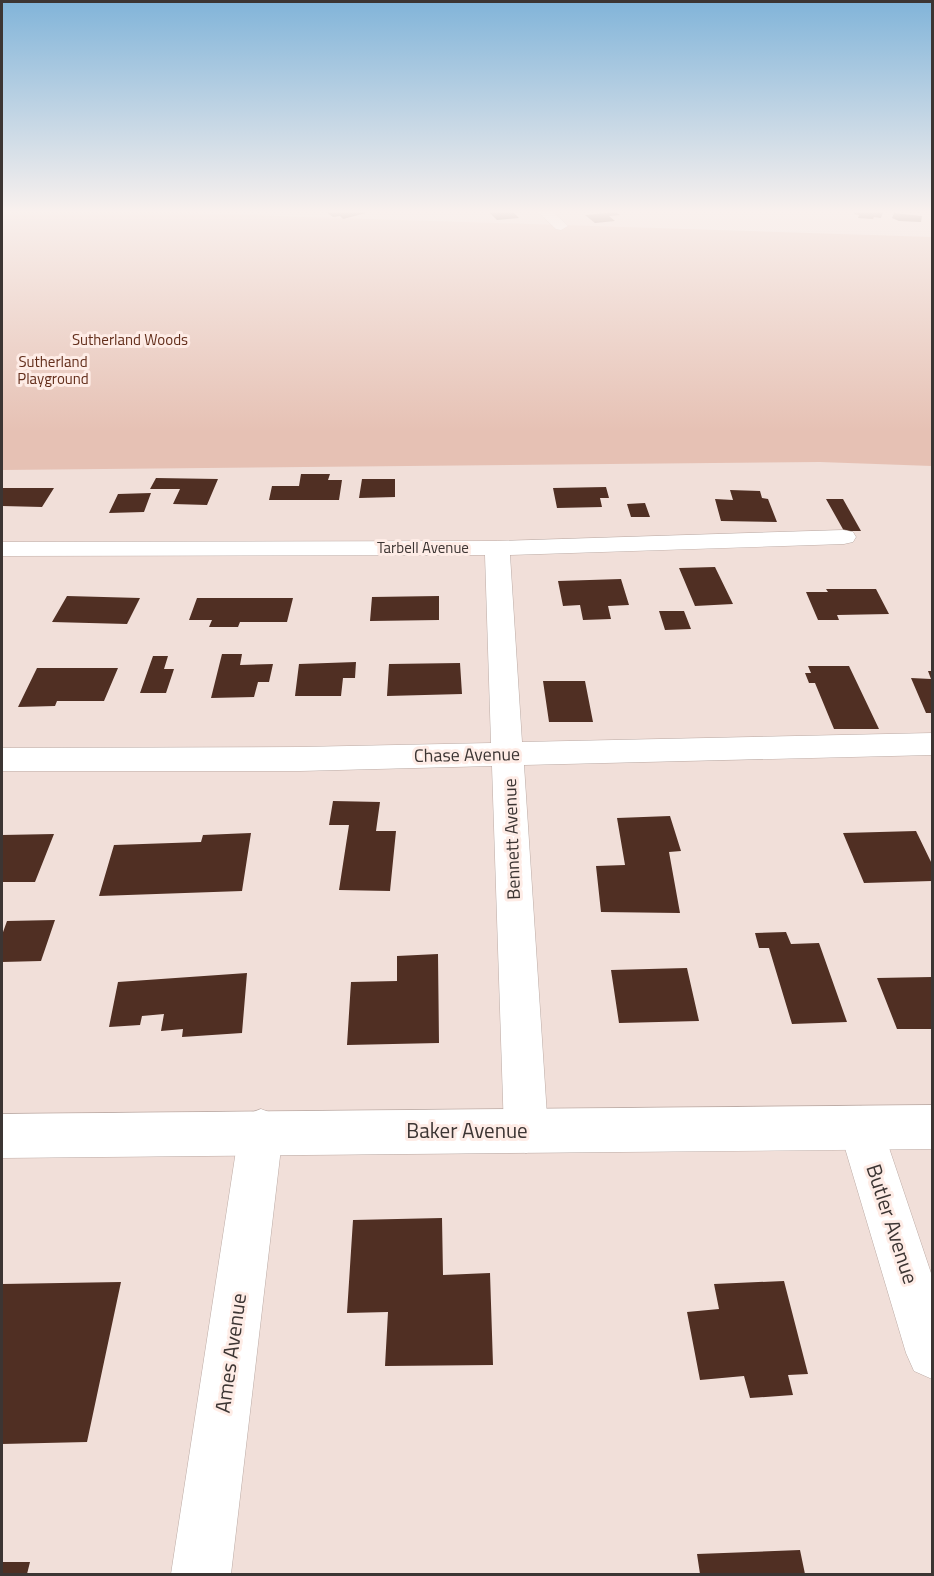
<svg xmlns="http://www.w3.org/2000/svg" width="934" height="1576" viewBox="0 0 934 1576" font-family="'Titillium Web',sans-serif">
  <style>
    .green { fill: #e6c1b4 }
    .building { fill: #502f23 }
    .lines { fill: none; stroke-linecap: round; stroke-linejoin: round }
    .street-casing { stroke: #bcaba5; stroke-width: 1 }
    .secondary-casing { stroke: #bcaba5; stroke-width: 1 }
    .street { fill: #fff; fill-rule: evenodd }
    .secondary { fill: #fff; fill-rule: evenodd }
    .labels { text-anchor: middle; stroke-width: 6; stroke-linejoin: round; paint-order: stroke }
    .far-park-label { font-size: 15px; fill: #632e1b; stroke: #feece6 }
    .far-street-label { font-size: 15px; fill: #3c3533; stroke: #feece6 }
    .street-label { font-size: 18px; fill: #3c3533; stroke: #feece6 }
    .near-street-label { font-size: 21px; fill: #3c3533; stroke: #feece6 }
  </style>
  <rect width="100%" height="100%" fill="#f1dfd9"/>
  <path class="green" d="M 2,211 L 124,211 L 932,237 L 932,466 L 820,462 L 2,470 Z"/>
  <path class="building" d="M 325,211 L 366,211 L 366,213 L 343,219 L 340,216 L 333,217 Z
    M 488,211 L 512,211 L 519,218 L 497,220 Z
    M 855,211 L 879,211 L 883,212 L 881,218 L 874,217 L 873,219 L 858,218 L 859,215 L 854,214 Z
    M 615,212 L 620,215 L 609,216 L 615,221 L 595,223 L 585,215 Z
    M 894,213 L 922,216 L 921,222 L 899,221 L 892,218 Z
    M 301,474 L 330,474 L 328,480 L 342,480 L 339,500 L 269,500 L 272,486 L 299,486 Z
    M 156,478 L 218,479 L 207,505 L 173,504 L 180,489 L 150,489 Z
    M 362,479 L 395,479 L 395,497 L 359,498 Z
    M 606,487 L 609,498 L 600,498 L 602,507 L 557,508 L 553,488 Z
    M 2,488 L 54,488 L 42,507 L 2,506 Z
    M 730,490 L 760,491 L 762,498 L 768,499 L 777,522 L 721,521 L 715,499 L 733,500 Z
    M 151,493 L 144,512 L 109,513 L 118,494 Z
    M 826,499 L 843,499 L 861,531 L 844,531 Z
    M 645,503 L 650,517 L 631,517 L 627,504 Z
    M 715,567 L 733,604 L 695,606 L 679,568 Z
    M 621,579 L 629,605 L 608,606 L 611,619 L 583,620 L 580,605 L 563,606 L 558,581 Z
    M 826,589 L 876,589 L 889,614 L 837,615 L 839,620 L 818,620 L 806,592 L 828,592 Z
    M 67,596 L 140,598 L 127,624 L 52,622 Z
    M 439,596 L 439,620 L 370,621 L 372,597 Z
    M 197,598 L 293,598 L 287,622 L 240,622 L 238,627 L 209,627 L 212,620 L 189,620 Z
    M 659,611 L 684,611 L 691,629 L 665,630 Z
    M 222,654 L 242,654 L 240,665 L 273,664 L 269,682 L 258,682 L 254,697 L 211,698 Z
    M 153,656 L 168,656 L 164,669 L 174,669 L 166,693 L 140,693 Z
    M 356,662 L 355,678 L 343,678 L 341,696 L 295,696 L 299,664 Z
    M 460,663 L 462,694 L 387,696 L 389,664 Z
    M 808,666 L 849,666 L 879,729 L 834,729 L 815,683 L 809,683 L 805,673 L 811,673 Z
    M 37,668 L 118,668 L 104,701 L 57,701 L 55,706 L 18,707 Z
    M 928,671 L 932,671 L 932,713 L 926,713 L 911,678 L 931,679 Z
    M 543,681 L 585,681 L 593,722 L 549,722 Z
    M 333,801 L 380,802 L 376,831 L 396,831 L 390,891 L 339,890 L 349,825 L 329,825 Z
    M 670,816 L 681,851 L 669,852 L 680,913 L 601,912 L 596,866 L 625,865 L 617,818 Z
    M 916,831 L 932,864 L 932,881 L 864,883 L 843,833 Z
    M 251,833 L 242,891 L 99,896 L 114,845 L 201,842 L 203,835 Z
    M 54,834 L 35,882 L 2,882 L 2,835 Z
    M 55,920 L 41,961 L 2,962 L 2,935 L 7,921 Z
    M 786,932 L 791,944 L 819,943 L 847,1022 L 792,1024 L 769,948 L 759,948 L 755,933 Z
    M 438,954 L 439,1043 L 347,1045 L 351,982 L 397,981 L 397,956 Z
    M 687,968 L 699,1021 L 619,1023 L 611,970 Z
    M 247,973 L 242,1033 L 182,1037 L 183,1029 L 161,1031 L 164,1014 L 142,1016 L 140,1025 L 109,1027 L 118,982 Z
    M 932,977 L 932,1029 L 897,1029 L 877,978 Z
    M 442,1218 L 443,1275 L 490,1273 L 493,1365 L 385,1366 L 388,1312 L 347,1313 L 353,1220 Z
    M 784,1281 L 808,1374 L 788,1375 L 793,1395 L 750,1398 L 744,1376 L 700,1380 L 687,1312 L 719,1309 L 714,1284 Z
    M 121,1282 L 87,1442 L 2,1444 L 2,1284 Z
    M 800,1550 L 805,1574 L 700,1574 L 697,1554 Z
    M 2,1562 L 30,1562 L 27,1574 L 2,1574 Z"/>
  <g class="lines">
    <g class="street-casing">
      <path id="street" d="M 537,211 L 552,211 L 568,226 L 561,230 L 556,229 Z
        M 844,530 L 853,532 L 856,537 L 853,542 L 844,544 L 510,555 L 522,742 L 932,733 L 932,755 L 524,765 L 548,1131 L 542,1147 L 526,1153 L 510,1147 L 504,1131 L 492,766 L 300,771 L 2,771 L 2,748 L 300,747 L 491,743 L 485,555 L 2,556 L 2,542 L 497,541 Z
        M 861,1106 L 877,1112 L 932,1276 L 932,1379 L 914,1371 L 906,1353 L 839,1128 L 845,1112 Z
        M 261,1109 L 277,1115 L 283,1131 L 231,1574 L 171,1574 L 239,1131 L 245,1115 Z"/>
    </g>
    <g class="secondary-casing">
      <path id="secondary" d="M 932,1105 L 932,1149 L 2,1158 L 2,1114 Z"/>
    </g>
    <use href="#street" class="street"/>
    <use href="#secondary" class="secondary"/>
  </g>
  <linearGradient id="sky" x2="0" y2="1"><stop stop-color="#81b4d9"/><stop offset="0.49" stop-color="#f9f1ee"/><stop offset="1" stop-color="#f9f1ee" stop-opacity="0"/></linearGradient>
  <rect width="934" height="432" fill="url(#sky)"/>
  <g class="labels">
    <g class="far-park-label">
      <text x="130" y="345">Sutherland Woods</text>
      <text x="53" y="367">Sutherland<tspan x="53" dy="17">Playground</tspan></text>
    </g>
    <g class="far-street-label">
      <text x="423" y="553">Tarbell Avenue</text>
    </g>
    <g class="street-label">
      <text transform="translate(467 755) rotate(-1)" y="6">Chase Avenue</text>
      <text transform="translate(512 839) rotate(-92)" y="6">Bennett Avenue</text>
    </g>
    <g class="near-street-label">
      <text x="467" y="1138">Baker Avenue</text>
      <text transform="translate(892 1224) rotate(72)" y="7">Butler Avenue</text>
      <text transform="translate(231 1353) rotate(-82)" y="7">Ames Avenue</text>
    </g>
  </g>
  <rect width="934" height="1576" fill="none" stroke="#3c3533" stroke-width="6"/>
</svg>
